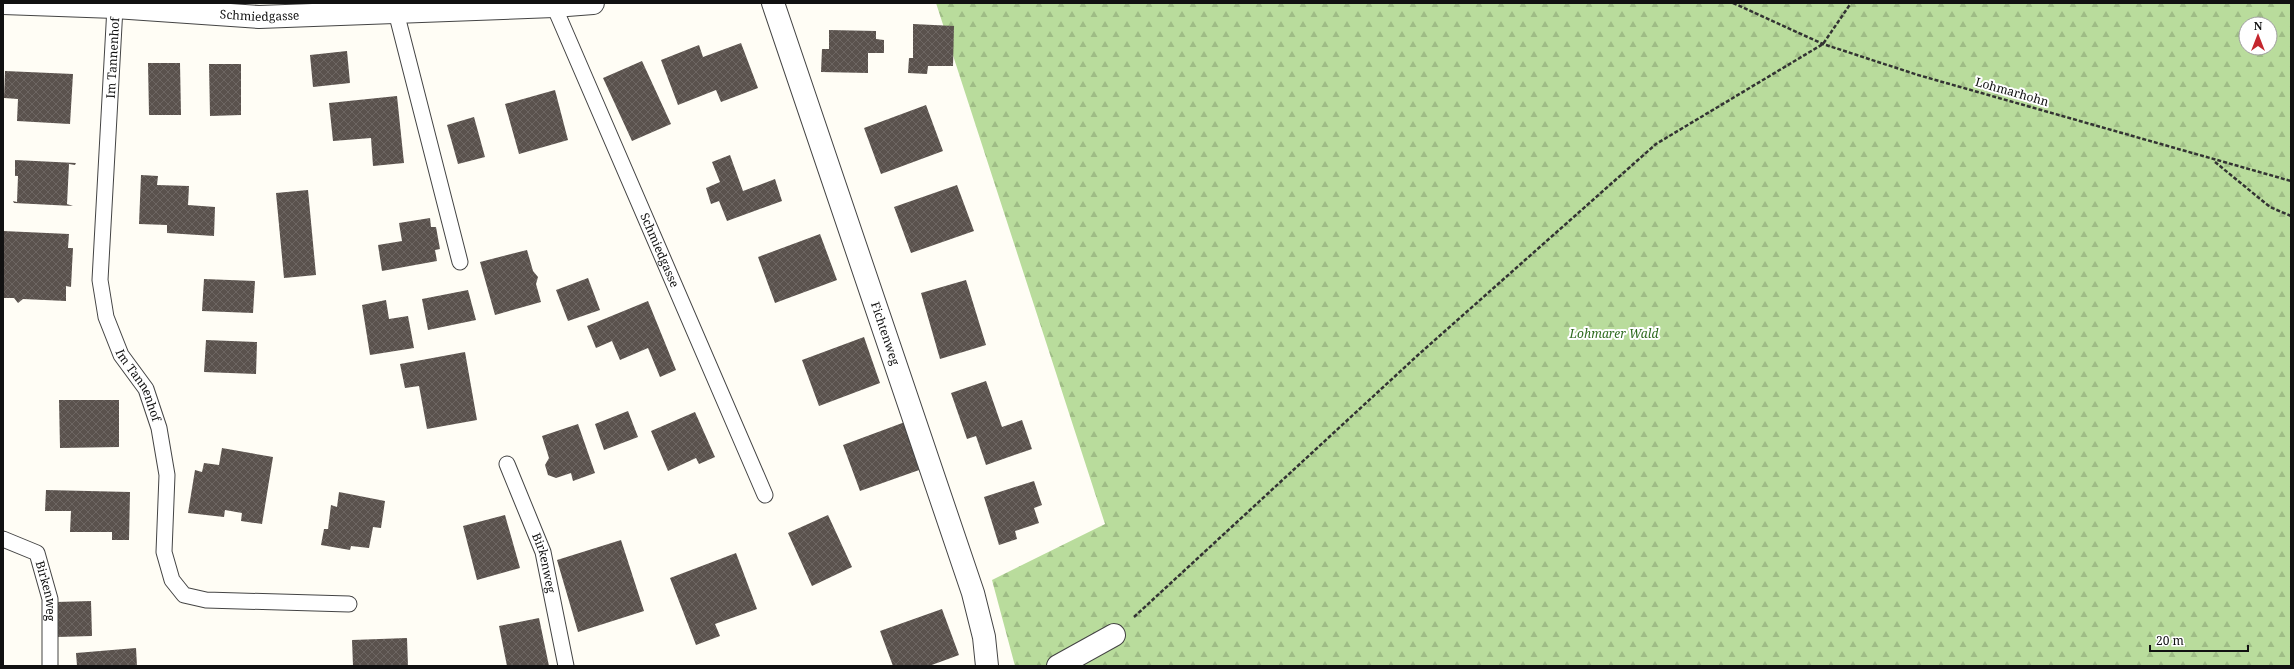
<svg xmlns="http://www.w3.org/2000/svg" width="2294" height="669" viewBox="0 0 2294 669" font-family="'Noto Serif',serif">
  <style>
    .forest { fill: url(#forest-firs); fill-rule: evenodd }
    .building { fill: url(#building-cross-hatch) }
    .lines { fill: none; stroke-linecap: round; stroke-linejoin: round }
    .service-casing { stroke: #444; stroke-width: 17 }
    .minor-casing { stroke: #444; stroke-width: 24 }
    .path { stroke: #333; stroke-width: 2.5; stroke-dasharray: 4 2; stroke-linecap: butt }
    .service { stroke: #fff; stroke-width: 15 }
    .minor { stroke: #fff; stroke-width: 22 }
    .labels { text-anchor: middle; stroke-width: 4; stroke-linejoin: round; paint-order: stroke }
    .street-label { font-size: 12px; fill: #111; stroke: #fff }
    .park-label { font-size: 12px; font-style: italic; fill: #2f6b1f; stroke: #fff }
  </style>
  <defs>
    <pattern id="forest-firs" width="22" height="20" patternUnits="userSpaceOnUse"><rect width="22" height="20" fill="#b9dc9c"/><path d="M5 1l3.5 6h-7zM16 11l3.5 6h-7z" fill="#9ebc85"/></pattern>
    <pattern id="building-cross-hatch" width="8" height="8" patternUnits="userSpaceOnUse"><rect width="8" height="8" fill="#5a524d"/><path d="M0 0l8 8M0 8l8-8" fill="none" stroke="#6d6662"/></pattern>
  </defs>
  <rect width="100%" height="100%" fill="#fffdf5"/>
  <path class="forest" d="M 936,3 L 2291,3 L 2291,666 L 1015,666 L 992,580 L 1105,524 ZM 2246,24 L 2270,24 L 2270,48 L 2246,48 Z"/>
  <path class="building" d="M 913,24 L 954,26 L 953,66 L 928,66 L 927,74 L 908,73 L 909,58 L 913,58 Z
    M 829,30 L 876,31 L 876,39 L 884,40 L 884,53 L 868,53 L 868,73 L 821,72 L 822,49 L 829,49 Z
    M 741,43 L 758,88 L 721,102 L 716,90 L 678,105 L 661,60 L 699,45 L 703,57 Z
    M 347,51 L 350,83 L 313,87 L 310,55 Z
    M 642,61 L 671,124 L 632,141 L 603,78 Z
    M 148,63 L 180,63 L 181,115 L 149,115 Z
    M 209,64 L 241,64 L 241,115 L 210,116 Z
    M 5,71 L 73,74 L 70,124 L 17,121 L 18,99 L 4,98 Z
    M 555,90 L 568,140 L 519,154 L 505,104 Z
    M 397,96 L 404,163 L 373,166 L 371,138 L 333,141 L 329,103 Z
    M 926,105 L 943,151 L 881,174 L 864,128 Z
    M 474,117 L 485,157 L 458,164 L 447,125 Z
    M 730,155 L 743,191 L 775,179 L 782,201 L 727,221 L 719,201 L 711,204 L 706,188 L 720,182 L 712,162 Z
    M 15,160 L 76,163 L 75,165 L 69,164 L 67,204 L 73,206 L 14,203 L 13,201 L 17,202 L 18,176 L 15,176 Z
    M 141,175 L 158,176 L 157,185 L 189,186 L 188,205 L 215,207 L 214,236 L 167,233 L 167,225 L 139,224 Z
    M 957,185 L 974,231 L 911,253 L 894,207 Z
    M 308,190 L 316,275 L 284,278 L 276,193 Z
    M 430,218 L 431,227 L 436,227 L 440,249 L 435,250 L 437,261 L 382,271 L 378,245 L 402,241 L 399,223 Z
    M 3,231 L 69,234 L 68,248 L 73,248 L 72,267 L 71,287 L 66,286 L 66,301 L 23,299 L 18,303 L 14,298 L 3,298 Z
    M 820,234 L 837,280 L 775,303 L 758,257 Z
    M 527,250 L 533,271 L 538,277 L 536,284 L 541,302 L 495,315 L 480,262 Z
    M 588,278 L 600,310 L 568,321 L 556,290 Z
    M 204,279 L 255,281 L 253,313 L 202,311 Z
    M 966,280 L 986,345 L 940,359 L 921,293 Z
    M 468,290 L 476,320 L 428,330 L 422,299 Z
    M 386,300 L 389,319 L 408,316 L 414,348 L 370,355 L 362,305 Z
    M 648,301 L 676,370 L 660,377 L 648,348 L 620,360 L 612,341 L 596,348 L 587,326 Z
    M 864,337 L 880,383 L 819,406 L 802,360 Z
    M 206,340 L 257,342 L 256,374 L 204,372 Z
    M 465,352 L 477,420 L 427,429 L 419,386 L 405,388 L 400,364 Z
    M 986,381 L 1002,427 L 1022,420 L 1032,449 L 986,465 L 976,436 L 967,439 L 951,393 Z
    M 59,400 L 119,400 L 119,447 L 60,448 Z
    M 628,411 L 638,437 L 604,450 L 595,424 Z
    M 695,412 L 715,457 L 699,464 L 696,458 L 668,471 L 651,431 Z
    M 905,422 L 922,469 L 860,491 L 843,445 Z
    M 578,424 L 595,473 L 573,481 L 571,473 L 556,478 L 548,475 L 545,465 L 549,458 L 542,436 Z
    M 222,448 L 273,457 L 262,524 L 241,521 L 242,513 L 225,510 L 224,517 L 188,513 L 195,470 L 202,472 L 204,463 L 219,465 Z
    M 1034,481 L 1042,505 L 1034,508 L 1039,523 L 1015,531 L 1017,539 L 999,545 L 984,497 Z
    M 46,490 L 130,492 L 129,540 L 112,540 L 112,532 L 70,532 L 71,511 L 45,511 Z
    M 339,492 L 385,501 L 381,528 L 373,527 L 369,548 L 351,546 L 350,550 L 321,545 L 324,529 L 328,529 L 331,505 L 337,507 Z
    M 505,515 L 520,568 L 477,580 L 463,526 Z
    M 828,515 L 852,567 L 812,586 L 788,533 Z
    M 621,540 L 644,611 L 578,632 L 557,560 Z
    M 736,553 L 757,609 L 715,624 L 720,636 L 696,645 L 670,578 Z
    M 91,601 L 92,636 L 57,637 L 56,602 Z
    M 942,609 L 959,655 L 929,666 L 893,666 L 880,631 Z
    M 539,618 L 549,666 L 507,666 L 499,626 Z
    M 407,638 L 408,666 L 353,666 L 352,640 Z
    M 136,648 L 137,666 L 77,666 L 76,653 Z"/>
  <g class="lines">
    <g class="service-casing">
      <g id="service">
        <path id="s1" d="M 554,6 L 765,495"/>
        <path id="s2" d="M 115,7 L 100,280 L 106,317 L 121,355 L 146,389 L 159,428 L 167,475 L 164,552 L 172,580 L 184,595 L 206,600 L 349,604"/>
        <path d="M 396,12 L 460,262"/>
        <path id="s3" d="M 507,464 L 543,552 L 566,666"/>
        <path id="s4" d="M 3,539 L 37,553 L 50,599 L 50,666"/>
      </g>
    </g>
    <g class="minor-casing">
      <g id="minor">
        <path id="s5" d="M 3,3 L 115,7 L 259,17 L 554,6 L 593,3"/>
        <path id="s6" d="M 773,3 L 973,593 L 984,637 L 987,666"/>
        <path d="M 1058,666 L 1114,635"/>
      </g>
    </g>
    <path class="path" d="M 1733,3 L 1823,44 L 1918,75 L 2291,181
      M 2215,162 L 2270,207 L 2291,216
      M 1134,617 L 1418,355 L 1656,144 L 1823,44 L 1851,3"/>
    <use href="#service" class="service"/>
    <use href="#minor" class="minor"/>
  </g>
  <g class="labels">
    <g class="street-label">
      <text dy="4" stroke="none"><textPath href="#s5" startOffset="257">Schmiedgasse</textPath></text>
      <text transform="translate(113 58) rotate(-87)" y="4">Im Tannenhof</text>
      <text transform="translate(2012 92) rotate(16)" y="4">Lohmarhohn</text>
      <text dy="4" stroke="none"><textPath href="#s1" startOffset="266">Schmiedgasse</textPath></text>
      <text dy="4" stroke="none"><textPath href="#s6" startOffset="349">Fichtenweg</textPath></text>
      <text dy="4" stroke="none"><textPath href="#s2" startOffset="387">Im Tannenhof</textPath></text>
      <text dy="4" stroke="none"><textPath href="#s3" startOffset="106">Birkenweg</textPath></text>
      <text dy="4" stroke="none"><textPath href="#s4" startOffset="76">Birkenweg</textPath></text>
    </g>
    <g class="park-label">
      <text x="1614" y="338">Lohmarer Wald</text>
    </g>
  </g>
  <rect width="2294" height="669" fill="none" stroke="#111111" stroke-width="8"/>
  <g transform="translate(2258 36)"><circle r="19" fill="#ffffff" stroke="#a0a0a0"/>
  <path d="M0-3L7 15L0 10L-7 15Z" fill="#c4262e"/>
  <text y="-6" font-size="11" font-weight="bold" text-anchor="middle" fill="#111111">N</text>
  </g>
  <path d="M2150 645v6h98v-6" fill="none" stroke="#111111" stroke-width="2"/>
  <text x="2156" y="645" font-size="12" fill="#111111" stroke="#ffffff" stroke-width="3" paint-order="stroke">20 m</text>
</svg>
